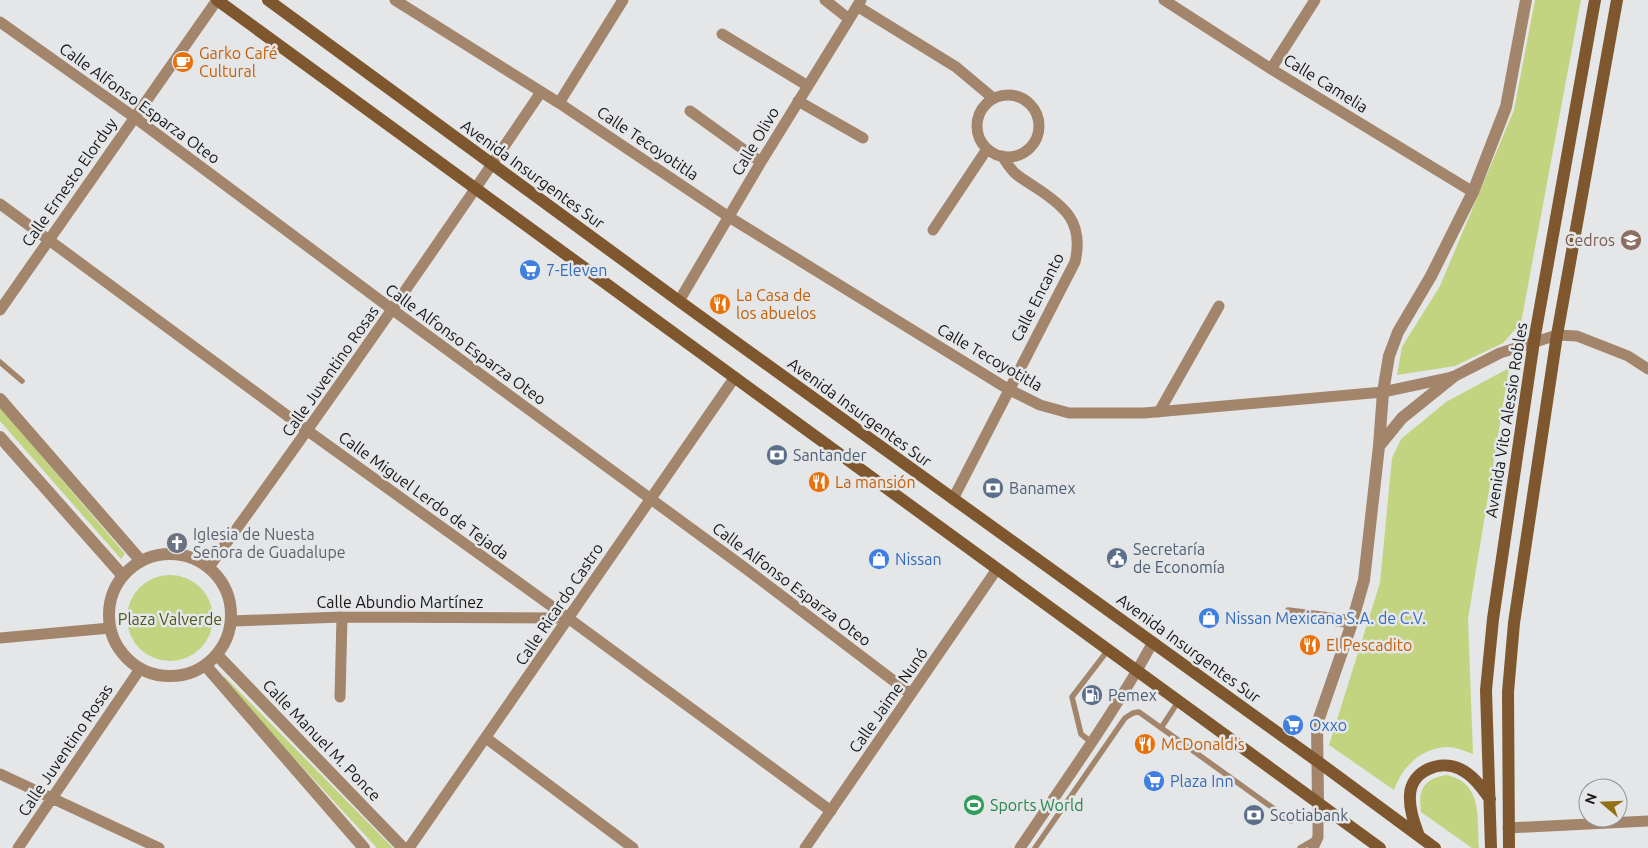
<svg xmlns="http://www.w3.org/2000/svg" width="1648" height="848" viewBox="0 0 1648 848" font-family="Ubuntu,sans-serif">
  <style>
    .green { fill: #c2d480 }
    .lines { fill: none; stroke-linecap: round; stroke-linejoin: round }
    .service { stroke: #a2856b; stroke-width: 5.5 }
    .minor { stroke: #a2856b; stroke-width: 11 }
    .tertiary { stroke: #a2856b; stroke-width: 12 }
    .secondary { stroke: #7f572e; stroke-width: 12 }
    .labels { text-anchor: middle; stroke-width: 5; stroke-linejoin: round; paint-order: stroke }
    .food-label { font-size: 16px; fill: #c56008; stroke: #e4e6e8; text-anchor: start }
    .street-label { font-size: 16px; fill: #171718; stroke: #e4e6e8 }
    .education-label { font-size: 16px; fill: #785e54; stroke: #e4e6e8; text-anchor: end }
    .shop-label { font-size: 16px; fill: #366cbe; stroke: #e4e6e8; text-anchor: start }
    .service-label { font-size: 16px; fill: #4e5e75; stroke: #e4e6e8; text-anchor: start }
    .worship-label { font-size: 16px; fill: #5b616d; stroke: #e4e6e8; text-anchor: start }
    .park-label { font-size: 16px; fill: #4e591a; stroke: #e4e6e8 }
    .leisure-label { font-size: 16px; fill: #27864d; stroke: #e4e6e8; text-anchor: start }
  </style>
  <rect width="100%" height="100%" fill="#e4e6e8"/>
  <path class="green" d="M 1535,0 L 1581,0 L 1521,323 L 1503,343 L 1455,366 L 1397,375 L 1402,347 L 1440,286 L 1514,110 Z
    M 1509,368 L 1468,619 L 1473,754 C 1465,751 1456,747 1447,747 C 1421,748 1402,767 1394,790 L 1329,745 L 1380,583 L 1392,458 L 1401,439 L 1446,402 Z
    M 0,407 L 125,554 L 121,559 L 0,421 Z
    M127 618a43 43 0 1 1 86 0a43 43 0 1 1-86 0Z
    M 225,677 L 393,848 L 377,848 L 221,679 Z
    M 1446,775 C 1483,782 1477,818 1479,848 L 1472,848 L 1421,812 C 1418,790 1423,779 1446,775 Z"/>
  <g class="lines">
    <path class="service" d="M 0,362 L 22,381
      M 1288,610 L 1353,618
      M 1287,615 L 1351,626
      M 1161,728 L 1178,702
      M 1091,742 L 1081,734 L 1072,697 L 1108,650
      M 1035,848 L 1125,718 L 1133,713 L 1139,712 L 1291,821
      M 1300,848 L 1314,840"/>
    <path class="minor" d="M 395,0 L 559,103 L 729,217 L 1008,389 L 1040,405 L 1069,413 L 1144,413 L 1383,392 L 1453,377 L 1500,353 L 1557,335 L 1577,336 L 1628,356 L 1648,369
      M 825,0 L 849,19
      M 1164,0 L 1271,69 L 1473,192
      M 857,6 L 956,67 L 993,98
      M 0,22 L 134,117 L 393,310 L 745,568 L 911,694
      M 722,34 L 808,86
      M 1271,69 L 1315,0
      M977 126a31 31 0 1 1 62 0a31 31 0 1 1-62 0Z
      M 798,101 L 863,138
      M 559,103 L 623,0
      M 690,111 L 761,162
      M 0,204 L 308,431 L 568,618 L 831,811
      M 933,230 L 987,149
      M 679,301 L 761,162 L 861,0
      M 0,310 L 217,0
      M 1159,412 L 1219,306
      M 953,499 L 1075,262 C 1084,223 1066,207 1035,187 C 1029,183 1022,179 1016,174 C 1011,170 1006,162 1002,156
      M 209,567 C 323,410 433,252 541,92
      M 232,621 L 342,617 L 568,618
      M 0,638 L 110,628
      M 340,697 L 342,617
      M 486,738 L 633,848
      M 0,774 L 159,848
      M 1508,828 L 1648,821
      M 18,848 L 140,669
      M 409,848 L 735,377
      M 805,848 L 997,569
      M 1020,848 C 1065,781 1114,714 1153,642
      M 1313,848 L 1318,837 L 1318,803"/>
    <path class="tertiary" d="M 0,399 L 141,561
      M 0,437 L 123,576
      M 1380,445 L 1402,418 L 1453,377
      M109 615a61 61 0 1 1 122 0a61 61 0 1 1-122 0Z
      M 217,655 L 403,848
      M 206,666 L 364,848
      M 1318,803 L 1317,724 L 1351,626 L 1364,580 L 1379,446 L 1383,392 L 1389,356 L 1398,332 L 1431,276 L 1473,192 L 1506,107 L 1526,0"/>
    <path class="secondary" d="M 217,0 L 1380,848
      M 268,0 L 679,301 L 1317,761 L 1435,848
      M 1419,836 C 1414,822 1409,809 1410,795 C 1411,771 1440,759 1460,769 C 1473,775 1482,788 1490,799
      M 1491,848 L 1486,690 L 1493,619 L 1534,341 L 1595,0
      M 1509,848 L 1508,692 L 1514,623 L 1557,335 L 1617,0"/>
  </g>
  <defs>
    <g id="cafe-disc" transform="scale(1.125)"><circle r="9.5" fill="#e8710a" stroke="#e4e6e8"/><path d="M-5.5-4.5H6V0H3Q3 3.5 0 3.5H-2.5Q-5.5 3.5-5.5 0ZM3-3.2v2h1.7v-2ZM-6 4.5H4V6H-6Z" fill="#fff"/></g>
    <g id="school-disc" transform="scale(1.125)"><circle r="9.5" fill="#8d6e63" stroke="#e4e6e8"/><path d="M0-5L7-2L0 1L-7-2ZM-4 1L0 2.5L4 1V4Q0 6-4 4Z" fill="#fff"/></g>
    <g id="supermarket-disc" transform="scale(1.125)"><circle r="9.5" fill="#3f7fe0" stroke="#e4e6e8"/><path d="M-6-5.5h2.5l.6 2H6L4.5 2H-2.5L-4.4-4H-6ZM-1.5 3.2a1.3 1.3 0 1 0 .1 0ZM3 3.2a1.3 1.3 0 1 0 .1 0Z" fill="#fff"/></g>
    <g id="restaurant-disc" transform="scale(1.125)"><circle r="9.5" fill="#e8710a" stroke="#e4e6e8"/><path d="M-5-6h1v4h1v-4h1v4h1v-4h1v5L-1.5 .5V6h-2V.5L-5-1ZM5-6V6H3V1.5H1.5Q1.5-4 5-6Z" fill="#fff"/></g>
    <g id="bank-disc" transform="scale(1.125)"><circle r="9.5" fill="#5c6f8a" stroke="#e4e6e8"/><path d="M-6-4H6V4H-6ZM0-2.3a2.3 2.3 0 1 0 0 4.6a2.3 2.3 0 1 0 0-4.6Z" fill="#fff"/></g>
    <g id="church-disc" transform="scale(1.125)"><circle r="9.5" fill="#6b7280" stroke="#e4e6e8"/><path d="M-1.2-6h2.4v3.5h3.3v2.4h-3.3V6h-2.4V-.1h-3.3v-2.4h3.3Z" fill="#fff"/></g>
    <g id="civic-disc" transform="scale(1.125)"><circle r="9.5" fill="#5c6f8a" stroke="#e4e6e8"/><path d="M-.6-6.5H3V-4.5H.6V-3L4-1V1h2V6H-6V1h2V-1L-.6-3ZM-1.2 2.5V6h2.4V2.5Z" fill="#fff"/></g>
    <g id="shop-disc" transform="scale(1.125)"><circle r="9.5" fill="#3f7fe0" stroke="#e4e6e8"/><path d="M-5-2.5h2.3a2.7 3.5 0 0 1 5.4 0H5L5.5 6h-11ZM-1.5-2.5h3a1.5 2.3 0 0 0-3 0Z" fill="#fff"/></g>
    <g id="fuel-disc" transform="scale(1.125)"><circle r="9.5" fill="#5c6f8a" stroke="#e4e6e8"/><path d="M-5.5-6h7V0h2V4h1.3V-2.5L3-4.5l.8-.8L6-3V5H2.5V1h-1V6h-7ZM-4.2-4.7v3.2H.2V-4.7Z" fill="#fff"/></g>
    <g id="stadium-disc" transform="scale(1.125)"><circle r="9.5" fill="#2e9e5b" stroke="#e4e6e8"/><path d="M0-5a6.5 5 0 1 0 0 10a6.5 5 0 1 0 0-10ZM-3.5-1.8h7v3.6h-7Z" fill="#fff"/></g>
  </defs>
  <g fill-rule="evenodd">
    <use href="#cafe-disc" x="183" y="62"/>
    <use href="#school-disc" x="1631" y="240"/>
    <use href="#supermarket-disc" x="530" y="270"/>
    <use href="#restaurant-disc" x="720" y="304"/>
    <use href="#bank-disc" x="777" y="455"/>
    <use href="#restaurant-disc" x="819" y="482"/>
    <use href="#bank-disc" x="993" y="488"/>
    <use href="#church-disc" x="177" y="543"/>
    <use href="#civic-disc" x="1117" y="558"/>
    <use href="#shop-disc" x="879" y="559"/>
    <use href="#shop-disc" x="1209" y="618"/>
    <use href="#restaurant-disc" x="1310" y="645"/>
    <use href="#fuel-disc" x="1092" y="695"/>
    <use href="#supermarket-disc" x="1293" y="725"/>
    <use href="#restaurant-disc" x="1145" y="744"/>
    <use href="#supermarket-disc" x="1154" y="781"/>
    <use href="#stadium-disc" x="974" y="805"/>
    <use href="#bank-disc" x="1254" y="815"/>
  </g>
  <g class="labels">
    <g class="food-label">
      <text x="199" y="59">Garko Café<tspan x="199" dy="18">Cultural</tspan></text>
      <text x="736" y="301">La Casa de<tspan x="736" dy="18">los abuelos</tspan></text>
      <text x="835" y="488">La mansión</text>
      <text x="1326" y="651">El Pescadito</text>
      <text x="1161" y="750">McDonald's</text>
    </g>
    <g class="street-label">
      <text transform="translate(1326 83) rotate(32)" y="6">Calle Camelia</text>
      <text transform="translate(140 103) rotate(36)" y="6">Calle Alfonso Esparza Oteo</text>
      <text transform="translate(755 141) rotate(-59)" y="6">Calle Olivo</text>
      <text transform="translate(648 143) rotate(34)" y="6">Calle Tecoyotitla</text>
      <text transform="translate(533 174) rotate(36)" y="6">Avenida Insurgentes Sur</text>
      <text transform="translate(69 182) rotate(-55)" y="6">Calle Ernesto Elorduy</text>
      <text transform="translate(1037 297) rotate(-63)" y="6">Calle Encanto</text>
      <text transform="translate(466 344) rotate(36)" y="6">Calle Alfonso Esparza Oteo</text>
      <text transform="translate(990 357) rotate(30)" y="6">Calle Tecoyotitla</text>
      <text transform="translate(330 371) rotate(-55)" y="6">Calle Juventino Rosas</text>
      <text transform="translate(860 412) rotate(36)" y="6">Avenida Insurgentes Sur</text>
      <text transform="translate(1506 420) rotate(-81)" y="6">Avenida Vito Alessio Robles</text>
      <text transform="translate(424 495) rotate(36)" y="6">Calle Miguel Lerdo de Tejada</text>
      <text transform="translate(792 584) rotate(37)" y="6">Calle Alfonso Esparza Oteo</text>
      <text x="400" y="608">Calle Abundio Martínez</text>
      <text transform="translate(559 604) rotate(-56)" y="6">Calle Ricardo Castro</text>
      <text transform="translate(1189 648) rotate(36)" y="6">Avenida Insurgentes Sur</text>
      <text transform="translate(888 700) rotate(-55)" y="6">Calle Jaime Nunó</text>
      <text transform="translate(322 740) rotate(46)" y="6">Calle Manuel M. Ponce</text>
      <text transform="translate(65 750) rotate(-56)" y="6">Calle Juventino Rosas</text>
    </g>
    <g class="education-label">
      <text x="1615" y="246">Cedros</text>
    </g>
    <g class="shop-label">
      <text x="546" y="276">7-Eleven</text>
      <text x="895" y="565">Nissan</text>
      <text x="1225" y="624">Nissan Mexicana S.A. de C.V.</text>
      <text x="1309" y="731">Oxxo</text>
      <text x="1170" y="787">Plaza Inn</text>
    </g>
    <g class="service-label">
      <text x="793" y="461">Santander</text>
      <text x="1009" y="494">Banamex</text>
      <text x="1133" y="555">Secretaría<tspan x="1133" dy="18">de Economía</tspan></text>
      <text x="1108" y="701">Pemex</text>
      <text x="1270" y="821">Scotiabank</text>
    </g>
    <g class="worship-label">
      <text x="193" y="540">Iglesia de Nuesta<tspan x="193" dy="18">Señora de Guadalupe</tspan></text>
    </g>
    <g class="park-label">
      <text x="170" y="625">Plaza Valverde</text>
    </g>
    <g class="leisure-label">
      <text x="990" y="811">Sports World</text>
    </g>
  </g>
  <g transform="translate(1603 803) rotate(289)"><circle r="24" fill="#e4e6e8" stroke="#929395"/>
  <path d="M0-4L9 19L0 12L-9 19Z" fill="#927017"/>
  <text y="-8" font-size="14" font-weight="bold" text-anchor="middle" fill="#171718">N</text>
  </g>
</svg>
